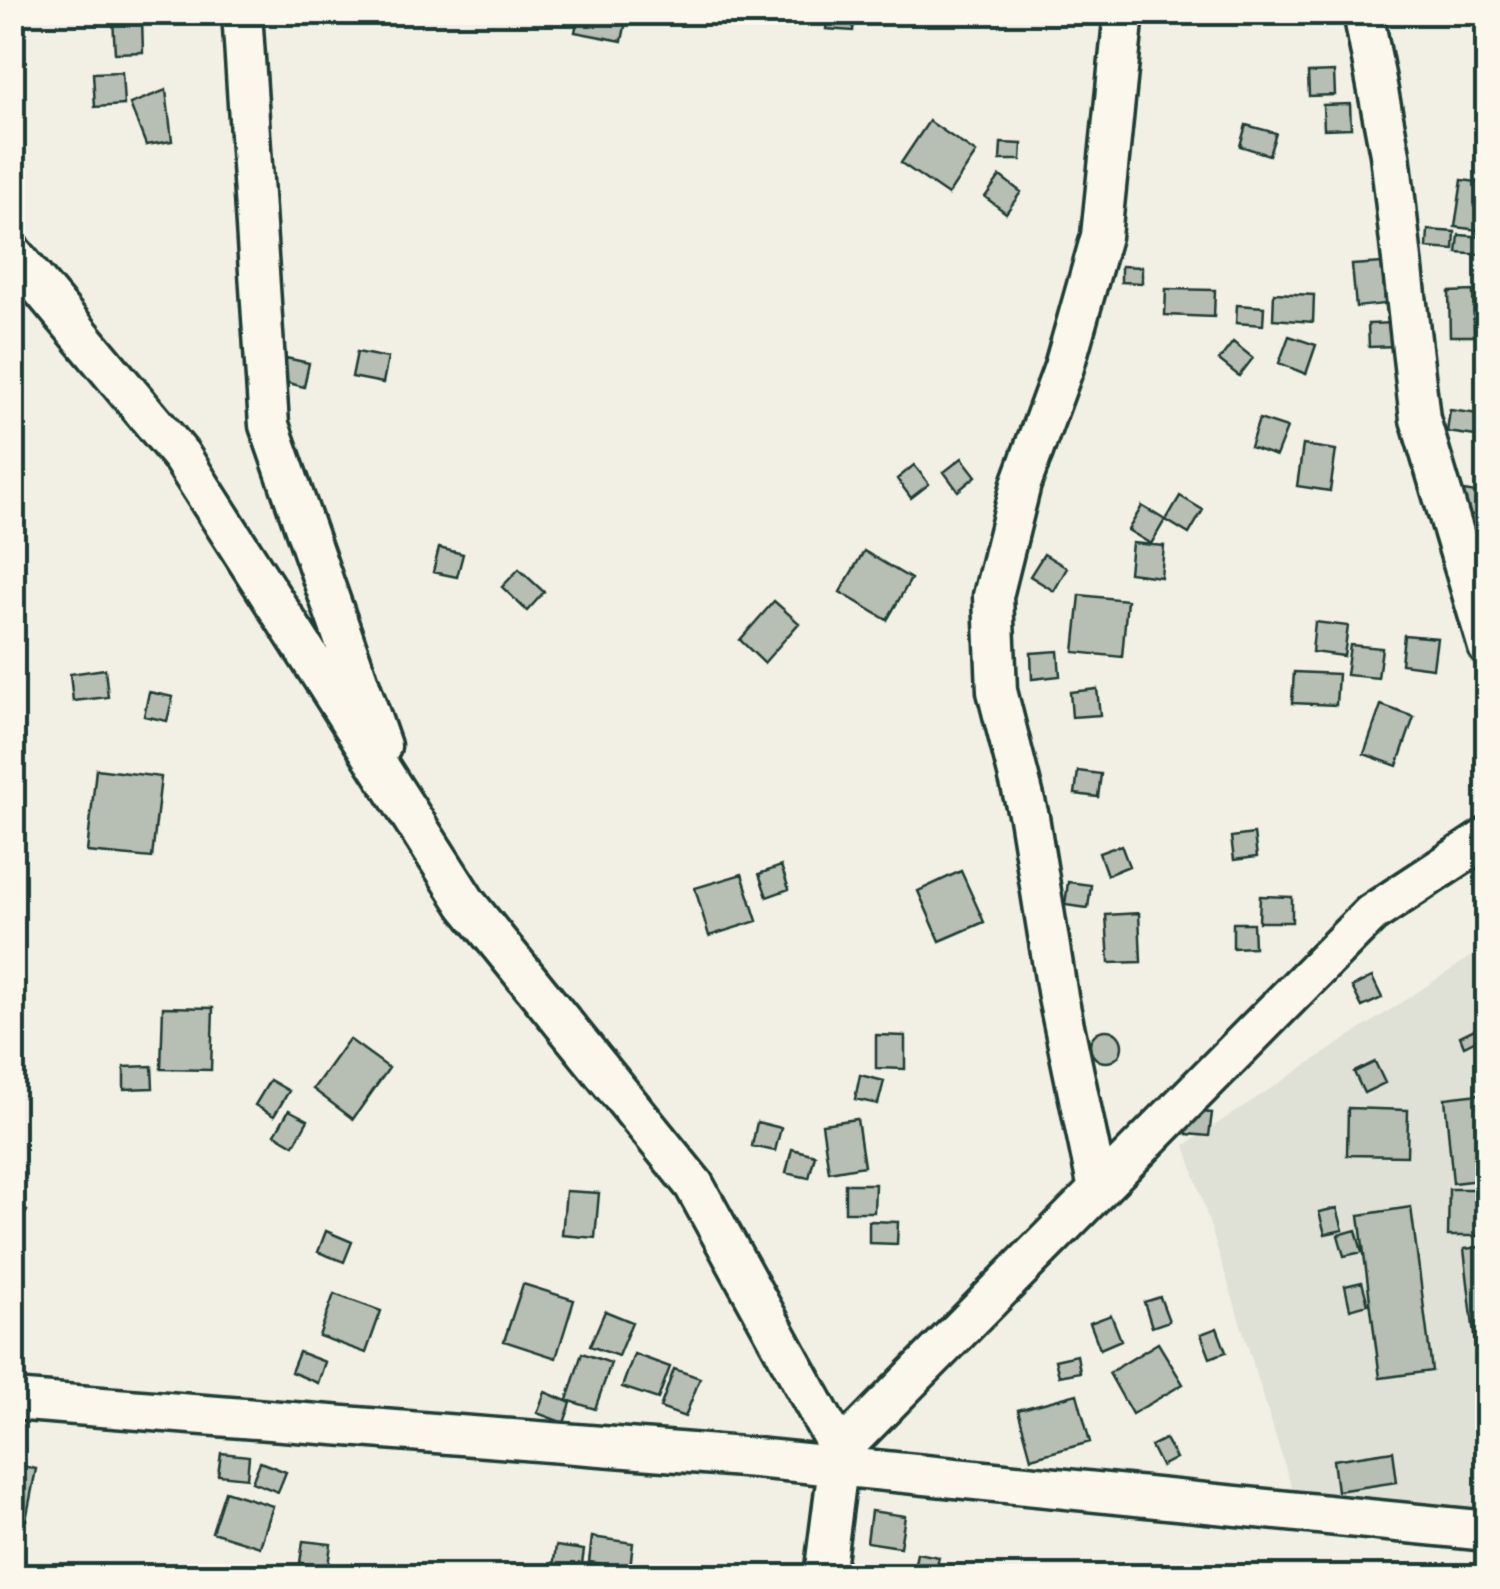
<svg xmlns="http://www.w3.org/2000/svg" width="1500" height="1589" viewBox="0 0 1500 1589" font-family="Caveat,sans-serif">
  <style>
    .built { fill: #e0e1d6 }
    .building { fill: #b7beb3; stroke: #1f3d34; stroke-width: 2.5 }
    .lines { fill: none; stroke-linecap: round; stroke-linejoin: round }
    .minor-casing { stroke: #1f3d34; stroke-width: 45 }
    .minor { stroke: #fbf7ec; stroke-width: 38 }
  </style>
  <rect width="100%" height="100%" fill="#f2f0e5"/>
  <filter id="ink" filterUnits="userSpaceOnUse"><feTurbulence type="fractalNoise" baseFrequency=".01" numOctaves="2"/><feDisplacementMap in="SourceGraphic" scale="20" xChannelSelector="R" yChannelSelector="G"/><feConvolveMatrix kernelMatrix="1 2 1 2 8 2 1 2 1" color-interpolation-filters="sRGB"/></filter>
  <g filter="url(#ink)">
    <path class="built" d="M 1487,946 L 1487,1514 L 1306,1534 L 1185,1145 Z"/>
    <path class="building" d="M 579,12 L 628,12 L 622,41 L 575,32 Z
      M 828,12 L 855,12 L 853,31 L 826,29 Z
      M 142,18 L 143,52 L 115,53 L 113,19 Z
      M 122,72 L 124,105 L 95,107 L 93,73 Z
      M 1334,72 L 1335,95 L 1309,96 L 1308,73 Z
      M 166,90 L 172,141 L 146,145 L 130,104 Z
      M 1350,104 L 1351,128 L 1324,129 L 1323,105 Z
      M 929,121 L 976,153 L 948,195 L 901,163 Z
      M 1246,125 L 1276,133 L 1269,155 L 1240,146 Z
      M 1001,143 L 1022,144 L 1021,160 L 1000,160 Z
      M 1000,176 L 1021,192 L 1006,213 L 985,197 Z
      M 1462,180 L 1485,183 L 1479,230 L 1455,227 Z
      M 1428,230 L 1455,232 L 1454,250 L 1427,248 Z
      M 1459,235 L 1486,237 L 1485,255 L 1457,253 Z
      M 1382,263 L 1385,304 L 1356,307 L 1352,265 Z
      M 1121,266 L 1142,267 L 1142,283 L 1121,282 Z
      M 1166,289 L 1215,290 L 1214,317 L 1165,315 Z
      M 1473,291 L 1474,336 L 1450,336 L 1449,292 Z
      M 1274,293 L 1314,295 L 1313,322 L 1273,319 Z
      M 1237,305 L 1264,307 L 1263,325 L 1236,323 Z
      M 1395,323 L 1396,346 L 1369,347 L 1368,324 Z
      M 1289,336 L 1316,345 L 1306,374 L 1279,363 Z
      M 1233,342 L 1253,358 L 1239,376 L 1219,360 Z
      M 357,352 L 388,358 L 383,383 L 352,377 Z
      M 286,358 L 309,363 L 304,387 L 281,381 Z
      M 1450,410 L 1479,414 L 1476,436 L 1447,432 Z
      M 1259,419 L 1287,428 L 1276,456 L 1250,447 Z
      M 1303,445 L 1336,450 L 1330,491 L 1297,486 Z
      M 962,458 L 976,476 L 958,491 L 944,472 Z
      M 914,465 L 929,484 L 911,498 L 897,479 Z
      M 1464,491 L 1488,495 L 1488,517 L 1461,513 Z
      M 1180,496 L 1203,510 L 1189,534 L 1166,520 Z
      M 1142,506 L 1165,520 L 1151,544 L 1128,530 Z
      M 1132,543 L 1164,546 L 1161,577 L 1129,573 Z
      M 439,548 L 463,554 L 457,577 L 433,572 Z
      M 864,551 L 911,579 L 887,620 L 840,592 Z
      M 1044,554 L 1067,568 L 1054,591 L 1030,576 Z
      M 519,569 L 544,592 L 527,611 L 502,587 Z
      M 1080,595 L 1127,600 L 1122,657 L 1074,652 Z
      M 774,601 L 799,623 L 764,663 L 740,640 Z
      M 1315,622 L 1348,626 L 1344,656 L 1312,652 Z
      M 1404,635 L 1437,638 L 1433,668 L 1401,664 Z
      M 1350,645 L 1382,648 L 1378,678 L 1346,675 Z
      M 1058,651 L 1060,676 L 1032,679 L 1031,653 Z
      M 105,669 L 108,697 L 73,701 L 70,674 Z
      M 1294,672 L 1338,674 L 1336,705 L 1292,703 Z
      M 1097,689 L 1100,715 L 1072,717 L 1070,692 Z
      M 149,692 L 173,697 L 167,721 L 144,716 Z
      M 1381,705 L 1414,717 L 1397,766 L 1364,754 Z
      M 96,769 L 161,777 L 152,858 L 87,852 Z
      M 1078,771 L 1101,774 L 1098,797 L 1075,794 Z
      M 1254,834 L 1257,857 L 1234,860 L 1231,837 Z
      M 1121,845 L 1129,866 L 1107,875 L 1099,853 Z
      M 781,866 L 789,889 L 767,897 L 759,874 Z
      M 961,871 L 984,922 L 940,941 L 918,891 Z
      M 742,874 L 757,921 L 709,936 L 695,888 Z
      M 1068,882 L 1091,885 L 1088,908 L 1065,905 Z
      M 1260,896 L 1292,897 L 1292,922 L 1259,922 Z
      M 1139,913 L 1141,962 L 1109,963 L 1106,915 Z
      M 1233,923 L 1253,923 L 1254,947 L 1233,948 Z
      M 1372,977 L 1382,998 L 1362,1007 L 1352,987 Z
      M 163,1007 L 213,1008 L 211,1070 L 161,1069 Z
      M 1483,1025 L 1484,1036 L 1464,1046 L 1460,1036 Z
      M1090 1046a16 16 0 1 1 32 0a16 16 0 1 1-32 0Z
      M 876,1035 L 905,1036 L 905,1069 L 876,1068 Z
      M 349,1039 L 389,1068 L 353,1119 L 313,1089 Z
      M 1375,1062 L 1385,1083 L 1364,1093 L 1354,1072 Z
      M 152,1066 L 153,1088 L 124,1089 L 124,1067 Z
      M 860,1075 L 884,1081 L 878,1104 L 855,1099 Z
      M 270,1080 L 289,1091 L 274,1116 L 255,1105 Z
      M 1488,1093 L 1488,1179 L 1453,1183 L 1445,1098 Z
      M 1348,1108 L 1408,1110 L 1407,1156 L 1347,1155 Z
      M 289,1110 L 308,1120 L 294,1145 L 275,1134 Z
      M 1189,1111 L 1212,1113 L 1209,1136 L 1187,1134 Z
      M 857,1119 L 864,1166 L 829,1172 L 822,1124 Z
      M 757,1122 L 781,1128 L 775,1151 L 752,1146 Z
      M 792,1149 L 815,1155 L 809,1178 L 786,1173 Z
      M 845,1184 L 875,1184 L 874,1212 L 845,1212 Z
      M 1449,1189 L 1488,1189 L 1488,1236 L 1448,1236 Z
      M 566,1191 L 599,1193 L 595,1238 L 562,1235 Z
      M 12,1202 L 27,1211 L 12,1236 Z
      M 1411,1207 L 1432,1371 L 1380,1378 L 1359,1215 Z
      M 1337,1208 L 1343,1230 L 1325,1234 L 1319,1212 Z
      M 869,1221 L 898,1222 L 897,1244 L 869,1243 Z
      M 1356,1230 L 1362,1252 L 1344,1256 L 1338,1235 Z
      M 326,1231 L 352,1242 L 344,1262 L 318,1252 Z
      M 1488,1246 L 1488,1359 L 1477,1361 L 1464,1249 Z
      M 1362,1282 L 1368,1304 L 1350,1309 L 1345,1286 Z
      M 523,1284 L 574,1300 L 556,1358 L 504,1341 Z
      M 334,1294 L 381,1311 L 366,1353 L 319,1336 Z
      M 1160,1297 L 1169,1321 L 1152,1327 L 1144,1302 Z
      M 605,1311 L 632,1322 L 618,1356 L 590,1346 Z
      M 1111,1315 L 1121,1340 L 1100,1349 L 1090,1323 Z
      M 1217,1328 L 1226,1352 L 1210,1358 L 1201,1334 Z
      M 1158,1343 L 1183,1384 L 1132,1414 L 1109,1373 Z
      M 299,1352 L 325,1362 L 318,1383 L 291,1372 Z
      M 582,1353 L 611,1363 L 595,1409 L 567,1400 Z
      M 634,1354 L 670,1367 L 658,1399 L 622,1387 Z
      M 1077,1355 L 1080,1372 L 1059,1376 L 1055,1360 Z
      M 674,1369 L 700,1378 L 685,1417 L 660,1408 Z
      M 545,1392 L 571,1403 L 564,1423 L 537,1413 Z
      M 1077,1394 L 1090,1442 L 1031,1458 L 1018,1410 Z
      M 1165,1439 L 1176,1458 L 1161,1466 L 1151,1446 Z
      M 1393,1451 L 1397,1482 L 1337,1491 L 1333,1460 Z
      M 221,1453 L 249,1456 L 247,1478 L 218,1475 Z
      M 260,1462 L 286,1472 L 278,1492 L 252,1482 Z
      M 12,1464 L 36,1469 L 26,1520 L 12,1517 Z
      M 225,1491 L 273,1506 L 260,1547 L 212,1532 Z
      M 871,1511 L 905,1516 L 900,1547 L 867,1542 Z
      M 592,1537 L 633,1543 L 630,1568 L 589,1562 Z
      M 303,1541 L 331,1544 L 328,1566 L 300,1563 Z
      M 556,1546 L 584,1550 L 581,1572 L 553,1568 Z
      M 917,1553 L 939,1557 L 935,1574 L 914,1569 Z
      M 1467,1566 L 1488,1569 L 1488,1576 L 1465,1576 Z"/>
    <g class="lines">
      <g class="minor-casing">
        <path id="minor" d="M 242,12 L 269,425 L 381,746
          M 1363,12 L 1390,154 L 1420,419 L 1488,647
          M 12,253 L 181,456 L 467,904 L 694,1185 L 840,1451
          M 1098,1189 L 1058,997 L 1029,817 L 997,691 L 993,596 L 1021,484 L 1064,367 L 1101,236 L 1124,12
          M 12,1400 L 755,1458 L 1488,1531
          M 824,1576 L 840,1451 L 1371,914 L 1488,837"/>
      </g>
      <use href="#minor" class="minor"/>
    </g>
  </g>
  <rect width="1500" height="1589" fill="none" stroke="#fbf7ec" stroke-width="50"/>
  <rect x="25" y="25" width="1450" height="1539" fill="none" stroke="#1f3d34" stroke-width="4" filter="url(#ink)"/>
</svg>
